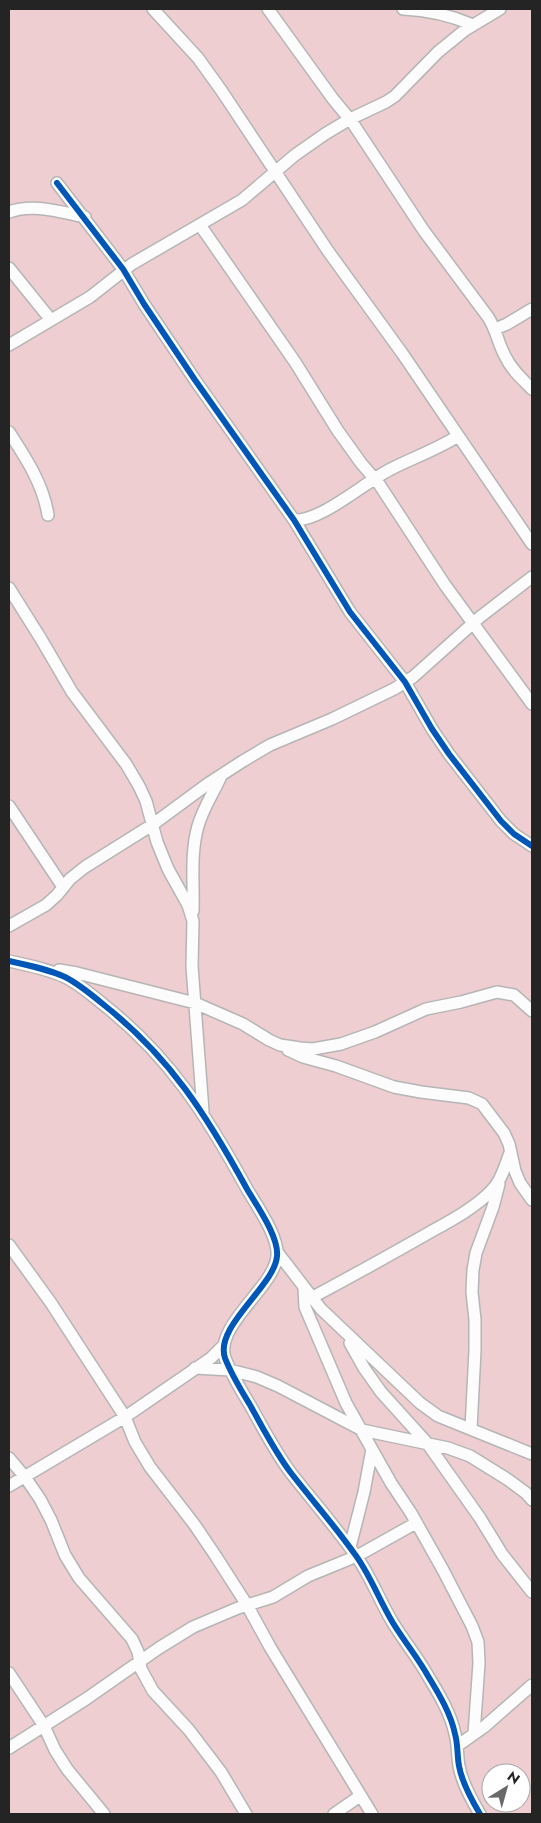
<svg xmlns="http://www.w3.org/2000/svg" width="541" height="1823" viewBox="0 0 541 1823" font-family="Jost,sans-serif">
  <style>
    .green { fill: #eeced0; fill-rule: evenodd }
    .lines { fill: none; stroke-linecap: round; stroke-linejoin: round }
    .minor-casing { stroke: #b6b5b6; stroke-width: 14 }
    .minor { stroke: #fcfcfc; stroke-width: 11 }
    .cycleway-casing { stroke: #fff; stroke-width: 9 }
    .cycleway { stroke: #0057b8; stroke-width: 6 }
  </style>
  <rect width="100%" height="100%" fill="#e9e8ea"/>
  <path class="green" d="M 9,9 L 532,9 L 532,1814 L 9,1814 ZM 491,1773 L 521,1773 L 521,1803 L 491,1803 Z"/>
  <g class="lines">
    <g class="minor-casing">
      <path id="minor" d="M 153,9 L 198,58 L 221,90 L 328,251 L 402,353 L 532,544
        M 268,9 L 333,99 L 352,122 L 424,231 L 488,317 C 496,329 498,343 505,356 C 511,369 522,379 532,389
        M 403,9 C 428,10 450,15 473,25
        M 57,183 L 123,269 L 144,304 L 195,380 L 294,520 L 350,612 L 405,682 L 432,729 L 449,754 L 501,821 L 514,834 L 532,846
        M 9,212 C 33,203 60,212 85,217
        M 200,225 L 295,362 L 338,431 L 361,463 L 379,484 L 445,585 L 532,704
        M 9,268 L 51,320
        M 495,329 L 507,324 L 532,309
        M 9,345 L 90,297 L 132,264 L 242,200 L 295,155 L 325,134 L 350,119 L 386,102 L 395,96 L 438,52 L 465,30 L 500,9
        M 9,432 C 26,458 43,484 48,515
        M 294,520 C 320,522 364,483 389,470 C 412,458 436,450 458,436
        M 9,588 L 41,639 L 72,692 L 126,764 L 139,786 L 146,801 L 157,842 L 168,869 L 188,905 L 193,921 L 192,966 L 203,1111
        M 9,806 L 63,887
        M 193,911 C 194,883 190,854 198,826 C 203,808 214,792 221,776
        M 9,926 L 46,905 L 57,895 L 70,879 L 85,867 L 152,825 L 209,783 L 243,761 L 270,745 L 332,719 L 394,689 L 413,677 L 480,617 L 532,577
        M 9,961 C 28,965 47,969 65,977 C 79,984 92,995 104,1005 C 170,1057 207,1116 247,1189 C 257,1206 279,1237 277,1256 C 275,1286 214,1326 225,1358 C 231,1374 241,1390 250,1405 C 263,1428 275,1452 291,1473 C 312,1500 334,1525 354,1553 C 370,1574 379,1600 393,1623 C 404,1641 418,1658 428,1676 C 439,1694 451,1714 455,1734 C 458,1744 457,1755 459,1766 C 462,1783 471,1799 480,1814
        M 59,970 L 77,973 L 195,1003 L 243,1024 L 269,1040 L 280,1045 L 300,1048 L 313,1049 L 341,1044 L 375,1032 L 426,1009 L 461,1002 L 497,992 L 514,995 L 532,1011
        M 288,1050 L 303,1057 L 336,1066 L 394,1087 L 421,1092 L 469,1098 L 482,1104 L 504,1133 L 509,1144 L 515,1171 L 520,1183 L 532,1200
        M 9,1245 L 51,1303 L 125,1417 L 135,1442 L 150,1467 L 194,1524 L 215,1555 L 247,1605 L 270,1647 L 372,1814
        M 278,1253 L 321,1309 L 420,1403 L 438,1416 L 532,1454
        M 304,1289 L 305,1307 L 346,1403 L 391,1483 L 411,1513 L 443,1570 L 472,1626 L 478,1642 L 479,1663 L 474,1734
        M 311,1298 C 352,1276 392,1254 432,1231 C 452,1220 476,1207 492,1190 C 502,1180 505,1165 510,1153
        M 350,1343 L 364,1368 L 381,1392 L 427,1443 L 480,1518 L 502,1554 L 532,1592
        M 195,1368 L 230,1370 L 257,1377 L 278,1386 L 362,1430 L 448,1448 L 470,1456 L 507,1479 L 526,1493 L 532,1500
        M 471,1429 L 475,1350 L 475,1320 L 472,1292 L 473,1270 L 476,1253 L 493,1207 L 499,1184
        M 9,1458 L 25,1477 L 40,1499 L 51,1520 L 65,1555 L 79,1578 L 132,1639 L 138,1652 L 141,1669 L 153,1691 L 189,1730 L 221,1772 L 246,1814
        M 9,1486 L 125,1417 L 211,1358 L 224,1345
        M 350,1547 L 364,1492 L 372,1449
        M 9,1673 L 44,1726 L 55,1750 L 67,1769 L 104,1814
        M 457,1746 L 484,1727 L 532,1685
        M 9,1748 L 86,1699 L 159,1648 L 193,1627 L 238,1608 L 273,1597 L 308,1576 L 357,1556 L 416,1523
        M 334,1814 L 360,1796"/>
    </g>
    <use href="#minor" class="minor"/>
    <g class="cycleway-casing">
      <path id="cycleway" d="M 57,183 L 123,269 L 144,304 L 195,380 L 294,520 L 350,612 L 405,682 L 432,729 L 449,754 L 501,821 L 514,834 L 532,846
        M 9,961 C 28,965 47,969 65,977 C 79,984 92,995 104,1005 C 170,1057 207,1116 247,1189 C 257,1206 279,1237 277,1256 C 275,1286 214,1326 225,1358 C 231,1374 241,1390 250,1405 C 263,1428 275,1452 291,1473 C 312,1500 334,1525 354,1553 C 370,1574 379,1600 393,1623 C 404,1641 418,1658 428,1676 C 439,1694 451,1714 455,1734 C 458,1744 457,1755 459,1766 C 462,1783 471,1799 480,1814"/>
    </g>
    <use href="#cycleway" class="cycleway"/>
  </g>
  <rect width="541" height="1823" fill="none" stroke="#252425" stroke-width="20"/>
  <g transform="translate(506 1788) rotate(37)"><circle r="24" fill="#ffffff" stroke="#a8a7a8"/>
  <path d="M0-4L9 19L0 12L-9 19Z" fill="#6a696a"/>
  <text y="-8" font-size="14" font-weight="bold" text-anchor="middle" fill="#252425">N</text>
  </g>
</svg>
